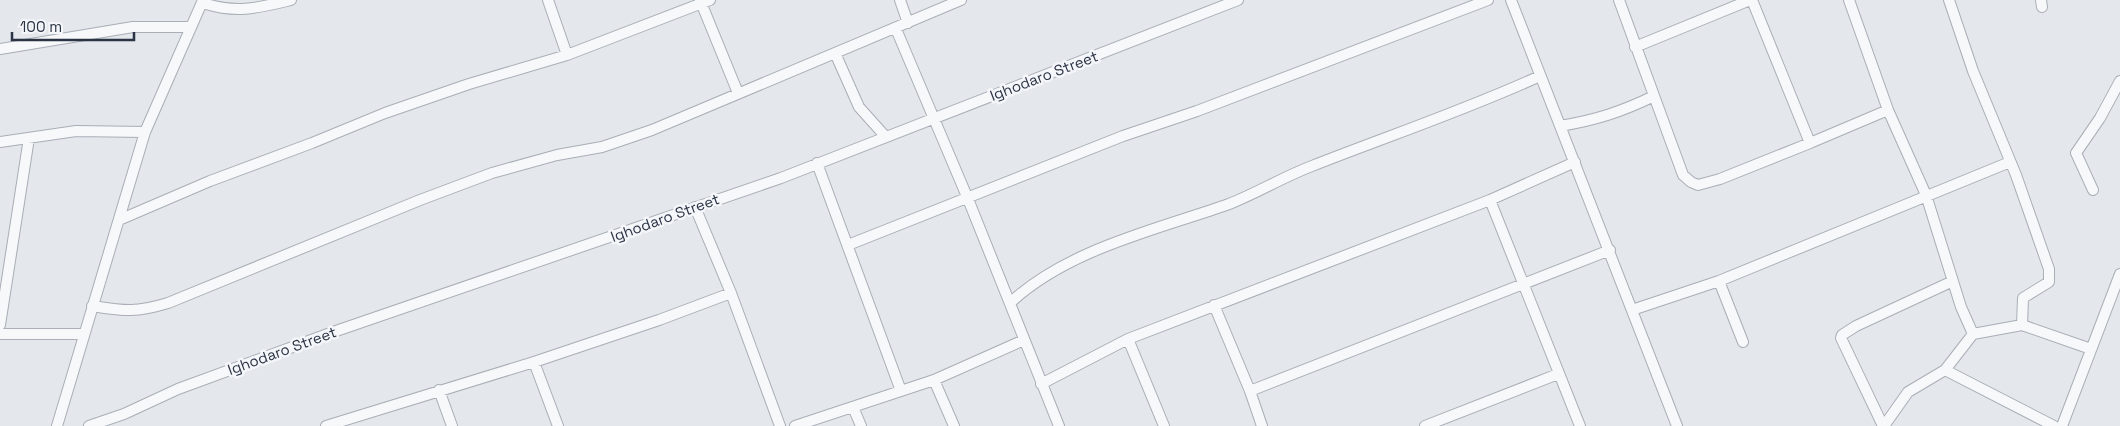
<svg xmlns="http://www.w3.org/2000/svg" width="2120" height="426" viewBox="0 0 2120 426" font-family="'Space Grotesk',sans-serif">
  <style>
    .lines { fill: none; stroke-linecap: round; stroke-linejoin: round }
    .minor-casing { stroke: #a9aeb7; stroke-width: 12 }
    .minor { stroke: #f7f8fa; stroke-width: 10 }
    .labels { text-anchor: middle; stroke-width: 5; stroke-linejoin: round; paint-order: stroke }
    .street-label { font-size: 15px; fill: #2b3445; stroke: #f4f6f9 }
  </style>
  <rect width="100%" height="100%" fill="#e4e7ec"/>
  <g class="lines">
    <g class="minor-casing">
      <path id="minor" d="M 548,0 L 567,55
        M 700,0 L 738,93
        M 900,0 L 908,23
        M 1511,0 L 1677,426
        M 1619,0 L 1683,175 L 1691,182 L 1698,185 L 1720,179 L 1810,143 L 1752,0
        M 1849,0 L 1888,110 L 1926,195 L 1961,307 L 1973,334
        M 1949,0 L 1973,71 L 2016,175 L 2049,269 L 2049,282 L 2023,298 L 2022,325 L 2091,349
        M 2041,0 L 2042,7
        M 203,3 C 236,14 258,8 291,0
        M 896,29 L 968,199 L 1059,426
        M 1635,47 L 1750,0
        M 0,49 L 133,27 L 191,27
        M 835,53 L 859,107 L 885,136
        M 1560,126 C 1596,120 1621,112 1654,96
        M 0,142 L 76,131 L 145,132
        M 1810,143 L 1888,110
        M 817,163 L 901,391
        M 2093,190 L 2076,153 L 2100,118 L 2120,81
        M 1490,200 L 1580,426
        M 695,207 L 731,293 L 780,426
        M 119,220 L 210,181 L 312,143 L 385,113 L 469,84 L 567,55 L 710,0
        M 848,245 L 1123,136 L 1197,111 L 1488,0
        M 1719,281 L 1743,342
        M 1010,303 C 1068,249 1156,230 1229,204 C 1257,193 1283,177 1312,166 C 1388,136 1466,110 1540,76
        M 1214,305 L 1250,391 L 1262,426
        M 92,306 C 125,311 135,313 168,303 L 420,200 L 492,173 L 557,155 L 602,147 L 652,130 L 961,0
        M 1632,310 L 1719,281 L 2010,162
        M 0,325 L 29,138
        M 0,334 L 83,334
        M 1128,339 L 1164,426
        M 534,362 L 558,426
        M 1945,370 L 2054,426
        M 934,380 L 954,426
        M 1041,384 L 1128,339 L 1490,200 L 1575,162
        M 439,390 L 452,426
        M 1250,391 L 1610,250
        M 853,407 L 861,426
        M 57,426 L 145,132 L 203,0
        M 89,426 L 124,414 L 178,389 L 336,331 L 781,178 L 1238,0
        M 326,426 L 534,362 L 659,320 L 731,293
        M 795,426 L 934,380 L 1024,340
        M 1425,426 L 1558,374
        M 1883,426 L 1841,338 L 1842,335 L 1856,326 L 1953,281
        M 1884,426 L 1908,392 L 1945,370 L 1973,334 L 2022,325
        M 2062,426 L 2120,274"/>
    </g>
    <use href="#minor" class="minor"/>
  </g>
  <g class="labels">
    <g class="street-label">
      <text transform="translate(1044 76) rotate(-21)" y="5">Ighodaro Street</text>
      <text transform="translate(665 218) rotate(-20)" y="5">Ighodaro Street</text>
      <text transform="translate(282 351) rotate(-20)" y="5">Ighodaro Street</text>
    </g>
  </g>
  <path d="M12 32v8h122v-8" fill="none" stroke="#2b3445" stroke-width="2.5"/>
  <text x="20" y="32" font-size="15" fill="#2b3445" stroke="#f4f6f9" stroke-width="4" paint-order="stroke">100 m</text>
</svg>
